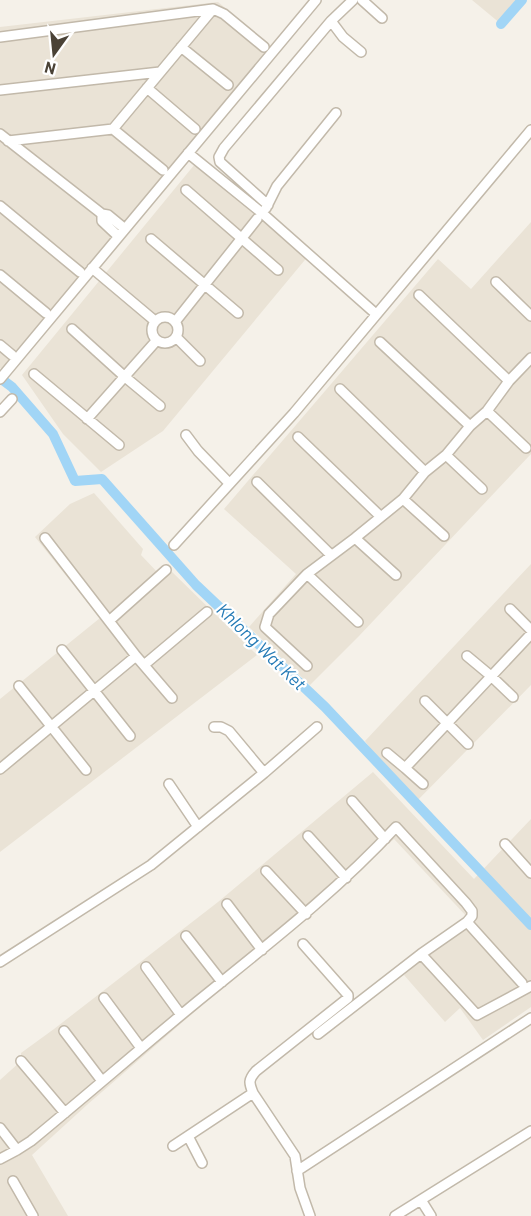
<svg xmlns="http://www.w3.org/2000/svg" width="531" height="1216" viewBox="0 0 531 1216" font-family="Barlow,sans-serif">
  <style>
    .residential { fill: #eae3d6 }
    .lines { fill: none; stroke-linecap: round; stroke-linejoin: round }
    .canal { stroke: #a1d5f6; stroke-width: 10 }
    .minor-casing { stroke: #c2b9aa; stroke-width: 12 }
    .minor { stroke: #fff; stroke-width: 9 }
    .labels { text-anchor: middle; stroke-width: 4.5; stroke-linejoin: round; paint-order: stroke }
    .water-label { font-size: 18px; font-style: italic; fill: #257bb6; stroke: #fff }
  </style>
  <rect width="100%" height="100%" fill="#f5f1e9"/>
  <path class="residential" d="M 472,0 L 521,0 L 501,24 Z
    M 218,2 L 275,49 L 5,372 L 0,368 L 0,27 Z
    M 195,164 L 309,255 L 163,431 L 101,472 L 63,434 L 22,375 Z
    M 531,222 L 531,454 L 359,636 L 310,685 L 249,627 L 296,574 L 224,509 L 438,259 L 471,289 Z
    M 94,493 L 143,549 L 141,555 L 160,575 L 169,569 L 257,655 L 0,852 L 0,699 L 100,618 L 35,537 L 70,504 Z
    M 531,564 L 531,685 L 412,806 L 365,741 Z
    M 373,772 L 474,879 L 531,819 L 531,1007 L 483,1040 L 460,1008 L 445,1022 L 404,975 L 469,919 L 394,839 L 88,1104 L 32,1155 L 68,1216 L 0,1216 L 0,1080 L 21,1061 L 21,1053 L 54,1029 L 218,902 Z"/>
  <g class="lines">
    <path class="canal" d="M 501,24 L 522,0
      M 0,378 L 12,387 L 53,434 L 75,481 L 102,479 L 196,585 L 325,707 L 531,925"/>
    <g class="minor-casing">
      <path id="minor" d="M 362,0 L 382,18
        M 331,21 L 343,37 L 361,52
        M 0,37 L 213,9 L 224,14 L 264,47
        M 181,47 L 228,85
        M 147,88 L 195,129
        M 0,90 L 160,72
        M 113,129 L 213,9
        M 0,134 L 102,214 L 108,215 L 125,229
        M 8,141 L 113,129 L 163,170
        M 188,153 L 262,213 L 376,314
        M 186,190 L 278,270
        M 268,205 L 220,162 L 219,157 L 224,148 L 331,21 L 353,0
        M 0,206 L 80,272
        M 266,208 L 277,186 L 336,113
        M 102,214 L 102,221 L 118,236
        M 151,239 L 238,313
        M 92,268 L 155,321
        M 0,275 L 46,313
        M 496,282 L 531,316
        M 419,295 L 509,381
        M152 330a13 13 0 1 1 26 0a13 13 0 1 1-26 0Z
        M 175,322 L 257,219
        M 72,329 L 125,377 L 160,406
        M 176,337 L 200,361
        M 0,345 L 12,355
        M 34,374 L 119,445
        M 0,379 L 316,0
        M 340,389 L 425,472
        M 487,411 L 526,448
        M 0,412 L 12,399
        M 87,419 L 157,340
        M 470,426 L 487,411 L 509,381 L 531,358
        M 186,435 L 198,451 L 229,483
        M 298,437 L 380,516
        M 446,455 L 482,489
        M 257,482 L 331,555
        M 403,499 L 444,536
        M 45,538 L 136,656 L 172,698
        M 355,538 L 396,575
        M 174,545 L 294,413 L 531,130
        M 307,574 L 358,622
        M 510,609 L 531,630
        M 109,621 L 166,570
        M 62,650 L 130,736
        M 467,656 L 491,676 L 513,697
        M 144,665 L 207,612
        M 307,666 L 265,627 L 269,614 L 307,574 L 355,538 L 403,499 L 425,472 L 446,455 L 470,426 L 380,342
        M 19,686 L 86,770
        M 425,701 L 468,744
        M 214,727 L 221,727 L 229,731 L 264,773
        M 387,753 L 405,768 L 531,634
        M 405,768 L 423,784
        M 0,769 L 136,656
        M 169,784 L 198,827
        M 352,801 L 385,839
        M 308,836 L 346,878
        M 505,844 L 531,873
        M 266,871 L 306,914
        M 227,904 L 262,950
        M 467,922 L 522,983
        M 186,936 L 222,982
        M 303,944 L 348,995 L 348,998 L 256,1071 C 248,1080 249,1083 253,1093 L 295,1156 L 300,1188 L 310,1216
        M 421,954 L 477,1015 L 531,986
        M 0,962 L 151,865 L 264,773 L 317,727
        M 146,967 L 181,1015
        M 104,998 L 141,1048
        M 64,1031 L 102,1081
        M 21,1061 L 65,1113
        M 0,1128 L 17,1150
        M 188,1136 L 202,1163
        M 173,1146 L 253,1093
        M 0,1159 L 17,1150 L 31,1141 C 87,1095 142,1047 198,1001 C 267,945 336,892 396,827 L 466,903 L 472,911 L 472,916 L 467,922 L 421,954 L 318,1034
        M 297,1171 L 531,1018
        M 13,1181 L 33,1216
        M 421,1200 L 431,1216
        M 395,1216 L 531,1131"/>
    </g>
    <use href="#minor" class="minor"/>
  </g>
  <g class="labels">
    <g class="water-label">
      <text transform="translate(261 647) rotate(44)" y="6">Khlong Wat Ket</text>
    </g>
  </g>
  <g transform="translate(54 54) rotate(195)" stroke="#ffffff" stroke-width="4.5" paint-order="stroke">
  <path d="M0-4.5L10 22L0 15L-10 22Z" fill="#4a4236"/>
  <text y="-9" font-size="16" font-weight="bold" text-anchor="middle" fill="#4a4236">N</text>
  </g>
</svg>
